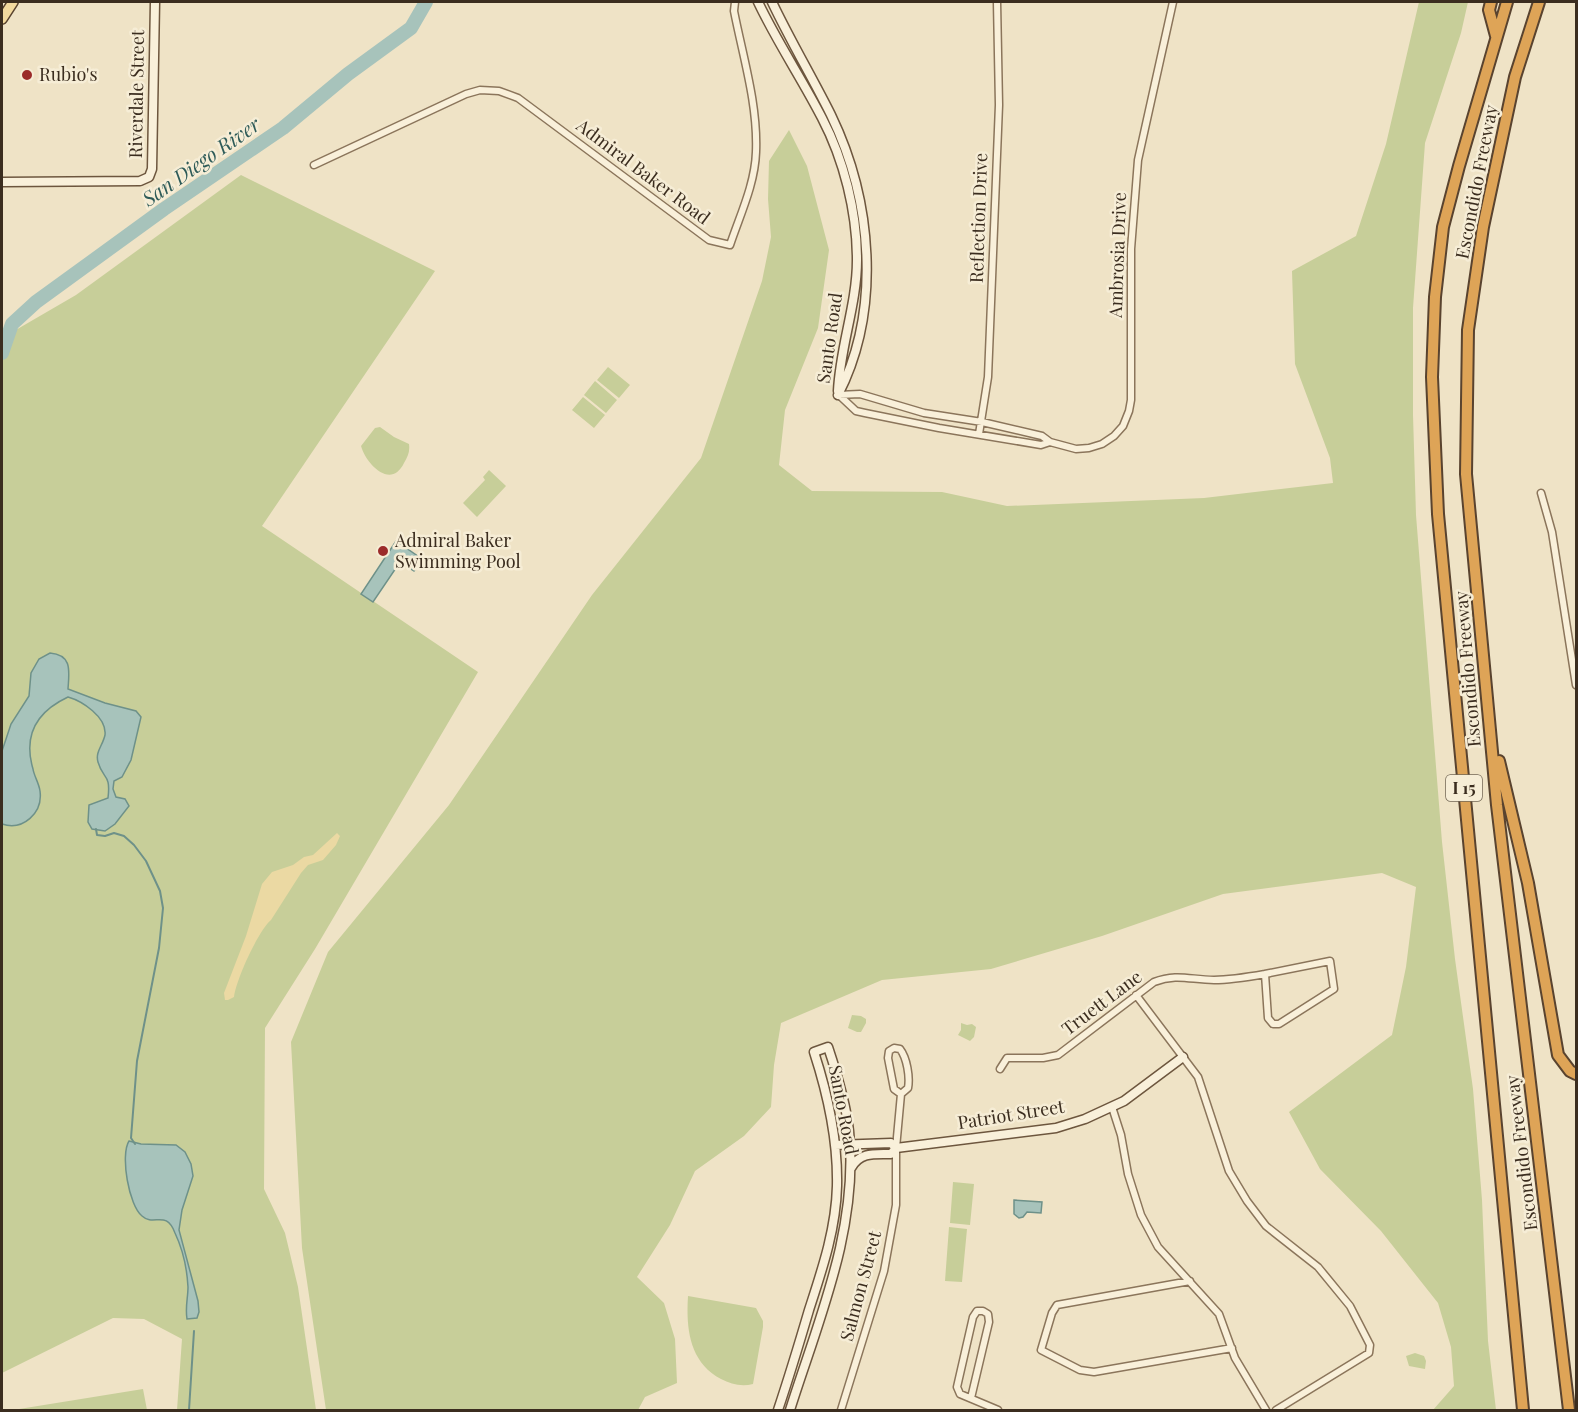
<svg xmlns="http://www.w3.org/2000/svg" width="1578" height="1412" viewBox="0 0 1578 1412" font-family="'Playfair Display',serif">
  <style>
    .green { fill: #c7ce99 }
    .sand { fill: #ebd9a3 }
    .water { fill: #a7c3bb; stroke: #6e9189; stroke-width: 1.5 }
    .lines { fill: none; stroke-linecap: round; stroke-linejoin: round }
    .stream { stroke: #6e9189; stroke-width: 2 }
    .river { stroke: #a7c3bb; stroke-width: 14 }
    .street-casing { stroke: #8b755b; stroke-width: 9 }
    .secondary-casing { stroke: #6d563e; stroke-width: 11 }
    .primary-casing { stroke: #59432f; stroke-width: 12 }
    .highway-casing { stroke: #59432f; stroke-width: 14 }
    .street { stroke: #f9f0da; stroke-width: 6 }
    .secondary { stroke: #f9f0da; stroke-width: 8 }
    .primary { stroke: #f2d99e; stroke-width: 9 }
    .highway { stroke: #dea457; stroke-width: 10 }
    .poi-dot { fill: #9b2b2a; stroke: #f6edd6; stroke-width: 2 }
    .labels { text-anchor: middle; stroke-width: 5; stroke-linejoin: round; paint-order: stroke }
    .shield { fill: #f6edd6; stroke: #736756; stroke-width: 1.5 }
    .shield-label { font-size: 16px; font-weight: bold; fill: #3b2d1f }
    .poi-label { font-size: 18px; fill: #3b2d1f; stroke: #f6edd6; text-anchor: start }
    .street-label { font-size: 18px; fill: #3b2d1f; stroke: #f6edd6 }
    .water-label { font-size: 20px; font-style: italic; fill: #2e5b58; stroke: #f6edd6 }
  </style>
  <rect width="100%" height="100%" fill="#efe3c6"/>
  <path class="green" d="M 1419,2 L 1468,2 L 1461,33 L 1425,143 L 1413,308 L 1413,415 L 1416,515 L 1442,842 L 1455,959 L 1473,1089 L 1482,1200 L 1488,1341 L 1496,1410 L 1433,1410 L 1454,1386 L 1451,1347 L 1438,1303 L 1381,1231 L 1320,1169 L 1289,1112 L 1392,1035 L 1406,967 L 1416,887 L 1382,873 L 1223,894 L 1102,936 L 991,969 L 882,980 L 781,1023 L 774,1065 L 771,1107 L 744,1136 L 695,1171 L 670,1225 L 637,1277 L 664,1303 L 675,1339 L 677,1383 L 645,1397 L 638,1410 L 326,1410 L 302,1248 L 291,1042 L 328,952 L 449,805 L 592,595 L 701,458 L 762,281 L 771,237 L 768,199 L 769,161 L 789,130 L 807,166 L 829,250 L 818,328 L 785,410 L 779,465 L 812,491 L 942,492 L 1007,506 L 1204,498 L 1333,483 L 1330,458 L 1295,364 L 1292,271 L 1356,236 L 1386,144 Z
    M 241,175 L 435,271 L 262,526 L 478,672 L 315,949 L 265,1028 L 264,1189 L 285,1233 L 298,1287 L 316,1410 L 177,1410 L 182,1339 L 144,1319 L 113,1318 L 2,1373 L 2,338 L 76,295 Z
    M 608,367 L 630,385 L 619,398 L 597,380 Z
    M 595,381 L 617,400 L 606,413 L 584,395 Z
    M 583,397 L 605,415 L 594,428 L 572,410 Z
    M 380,427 L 394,437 L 409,444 C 410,452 408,456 404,463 C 391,490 366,464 361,446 L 375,428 Z
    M 489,470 L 506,486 L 477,517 L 463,503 L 485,480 L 483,477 Z
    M 852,1015 L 861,1016 L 866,1019 L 866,1023 L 861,1032 L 857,1032 L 848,1028 Z
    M 961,1023 L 967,1025 L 972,1024 L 976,1027 L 974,1037 L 970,1041 L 958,1035 L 961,1030 Z
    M 953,1182 L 974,1184 L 970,1225 L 950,1223 Z
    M 949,1227 L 967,1229 L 962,1282 L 945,1281 Z
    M 688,1296 L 756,1308 L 763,1321 L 763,1327 L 753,1384 C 741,1387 731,1384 721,1379 C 689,1362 686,1328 688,1296 Z
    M 1415,1353 L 1424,1356 L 1426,1361 L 1425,1369 L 1409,1366 L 1406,1356 Z
    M 143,1389 L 147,1410 L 13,1410 Z"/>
  <path class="sand" d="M 337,833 L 340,836 L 336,845 L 323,860 L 308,865 L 301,873 L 271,920 C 258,931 236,980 234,997 L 228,1000 L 225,1000 L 224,993 L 246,936 L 262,884 L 272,872 L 293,865 L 304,857 L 313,855 Z"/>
  <path class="water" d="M 396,541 L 422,559 L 414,571 L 400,562 L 373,602 L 361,594 Z
    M 50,653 C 73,655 69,672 68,689 L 105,703 L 136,711 L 141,717 L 131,760 L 122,777 L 114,781 L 113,789 L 116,797 L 125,799 L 129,806 L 115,824 L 105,831 L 92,829 L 88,822 L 89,805 L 108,798 C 111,773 103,780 98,762 C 95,752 103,745 105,735 C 107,717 82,701 68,697 C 36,712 23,735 33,769 C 34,776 39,783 40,791 C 43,813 23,831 2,824 L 2,751 L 11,724 L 29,696 L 31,673 L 39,659 Z
    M 129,1141 L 141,1144 L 176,1145 L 185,1152 L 191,1164 L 193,1176 L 182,1210 L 179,1230 L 198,1301 L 199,1312 L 197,1318 L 187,1319 C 185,1307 188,1298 188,1287 C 187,1268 183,1250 175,1233 C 166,1209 154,1227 142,1216 C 129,1206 120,1155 129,1141 Z
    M 1014,1200 L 1042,1202 L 1041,1213 L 1027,1212 L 1023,1217 L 1019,1218 L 1014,1214 Z"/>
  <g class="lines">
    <path class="stream" d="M 96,829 L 97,835 L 105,836 L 114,833 L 124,836 L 134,845 L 146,861 L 160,891 L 163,908 L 159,948 L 137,1061 L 131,1138 L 135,1144
      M 189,1410 L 194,1331"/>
    <path class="river" d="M 2,353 L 12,324 L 36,302 L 164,209 L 283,128 L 348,74 L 411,28 L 426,2"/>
    <g class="street-casing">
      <path id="street" d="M 314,165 L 466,94 L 480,90 L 499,91 L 518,98 L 709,240 L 730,245 C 740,215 755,184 756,152 C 758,105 743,57 734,11 L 735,2
        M 838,395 L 860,394 L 924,413 L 982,422 L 1042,436 L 1050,442 L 1076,449 L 1089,448 L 1102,444 L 1114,436 L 1123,426 L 1129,411 L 1131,400 L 1131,249 L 1138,160 L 1173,2
        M 839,395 L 856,411 L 865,413 L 939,428 L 1041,445 L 1050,442
        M 979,434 L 988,377 L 999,105 L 997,2
        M 1541,493 L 1552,532 L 1576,685
        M 1330,961 L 1334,989 L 1279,1024 L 1273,1024 L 1268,1018 L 1265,974 Z
        M 1136,995 L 1198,1077 L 1229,1171 L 1247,1201 L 1266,1226 L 1318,1267 L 1350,1306 L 1370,1345 L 1369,1353 L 1276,1410
        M 1000,1069 L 1007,1058 L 1043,1058 L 1058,1055 L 1154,982 C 1177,973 1191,980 1214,980 C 1231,980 1248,977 1265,974
        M 1112,1107 L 1121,1135 L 1128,1174 L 1141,1215 L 1158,1247 L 1219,1314 L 1235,1358 L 1266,1410
        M 1190,1281 L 1057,1305 L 1052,1313 L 1041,1350 L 1080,1370 L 1094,1372 L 1232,1348
        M 971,1398 L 989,1322 L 988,1314 L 983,1311 L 977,1311 L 973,1317 L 957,1387 L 960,1394 L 998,1410
        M 841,1410 L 884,1271 L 896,1205 L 896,1148 L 901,1094 L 908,1088 C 910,1077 907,1058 900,1049 L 894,1048 L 889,1051 L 888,1058 L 894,1089 L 901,1094"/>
    </g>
    <g class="secondary-casing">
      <path id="secondary" d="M 758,2 C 777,42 802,79 822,118 C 844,160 857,212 857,260 C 857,304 840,347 838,391
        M 772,2 C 790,40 812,77 831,115 C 872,200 882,309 838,395
        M 2,182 L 140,181 L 149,177 L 152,169 L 155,2
        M 835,1145 L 891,1143 L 896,1148
        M 851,1168 C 860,1152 874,1154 891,1154 L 896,1148 L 1056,1128 L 1085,1119 L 1124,1101 L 1183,1057
        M 778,1410 C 789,1377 799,1344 809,1310 C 822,1270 836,1229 837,1186 C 838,1140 828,1095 814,1052 L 828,1047 C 837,1074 846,1103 849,1131 C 859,1228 818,1321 790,1410"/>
    </g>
    <g class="primary-casing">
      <path id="primary" d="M 2,19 L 13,2"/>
    </g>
    <g class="highway-casing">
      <path id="highway" d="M 1491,2 L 1489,10 L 1496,36
        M 1507,2 L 1459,166 L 1443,227 L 1435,297 L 1432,377 L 1438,514 L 1523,1410
        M 1539,2 L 1515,77 L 1483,227 L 1468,330 L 1466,474 L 1497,805 L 1569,1410
        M 1499,761 L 1528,883 L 1558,1055 L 1570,1071 L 1576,1074"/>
    </g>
    <use href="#street" class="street"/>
    <use href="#secondary" class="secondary"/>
    <use href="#primary" class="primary"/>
    <use href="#highway" class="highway"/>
  </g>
  <g class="poi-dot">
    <circle cx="27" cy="75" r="6"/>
    <circle cx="383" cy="551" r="6"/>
  </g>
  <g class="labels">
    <rect class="shield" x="1446" y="775" width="36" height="26" rx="4.5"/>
    <g class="shield-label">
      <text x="1464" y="794">I 15</text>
    </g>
    <g class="poi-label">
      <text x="39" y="81">Rubio's</text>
      <text x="395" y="547">Admiral Baker<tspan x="395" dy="21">Swimming Pool</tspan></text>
    </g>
    <g class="street-label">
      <text transform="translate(137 94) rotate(-89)" y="6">Riverdale Street</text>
      <text transform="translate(643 172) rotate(37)" y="6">Admiral Baker Road</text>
      <text transform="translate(1477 182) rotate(-79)" y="6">Escondido Freeway</text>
      <text transform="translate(979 218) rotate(-88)" y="6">Reflection Drive</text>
      <text transform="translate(1118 255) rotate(-88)" y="6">Ambrosia Drive</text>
      <text transform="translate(830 338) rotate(-82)" y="6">Santo Road</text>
      <text transform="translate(1468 669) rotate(-95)" y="6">Escondido Freeway</text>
      <text transform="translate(1102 1003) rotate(-37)" y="6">Truett Lane</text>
      <text transform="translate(843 1110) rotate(79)" y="6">Santo Road</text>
      <text transform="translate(1011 1115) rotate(-9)" y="6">Patriot Street</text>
      <text transform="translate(1522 1153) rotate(-97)" y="6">Escondido Freeway</text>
      <text transform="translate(861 1286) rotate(-75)" y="6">Salmon Street</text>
    </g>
    <g class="water-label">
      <text transform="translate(201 162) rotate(-35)" y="7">San Diego River</text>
    </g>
  </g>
  <rect width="1578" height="1412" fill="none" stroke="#3b2d1f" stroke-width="6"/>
</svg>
